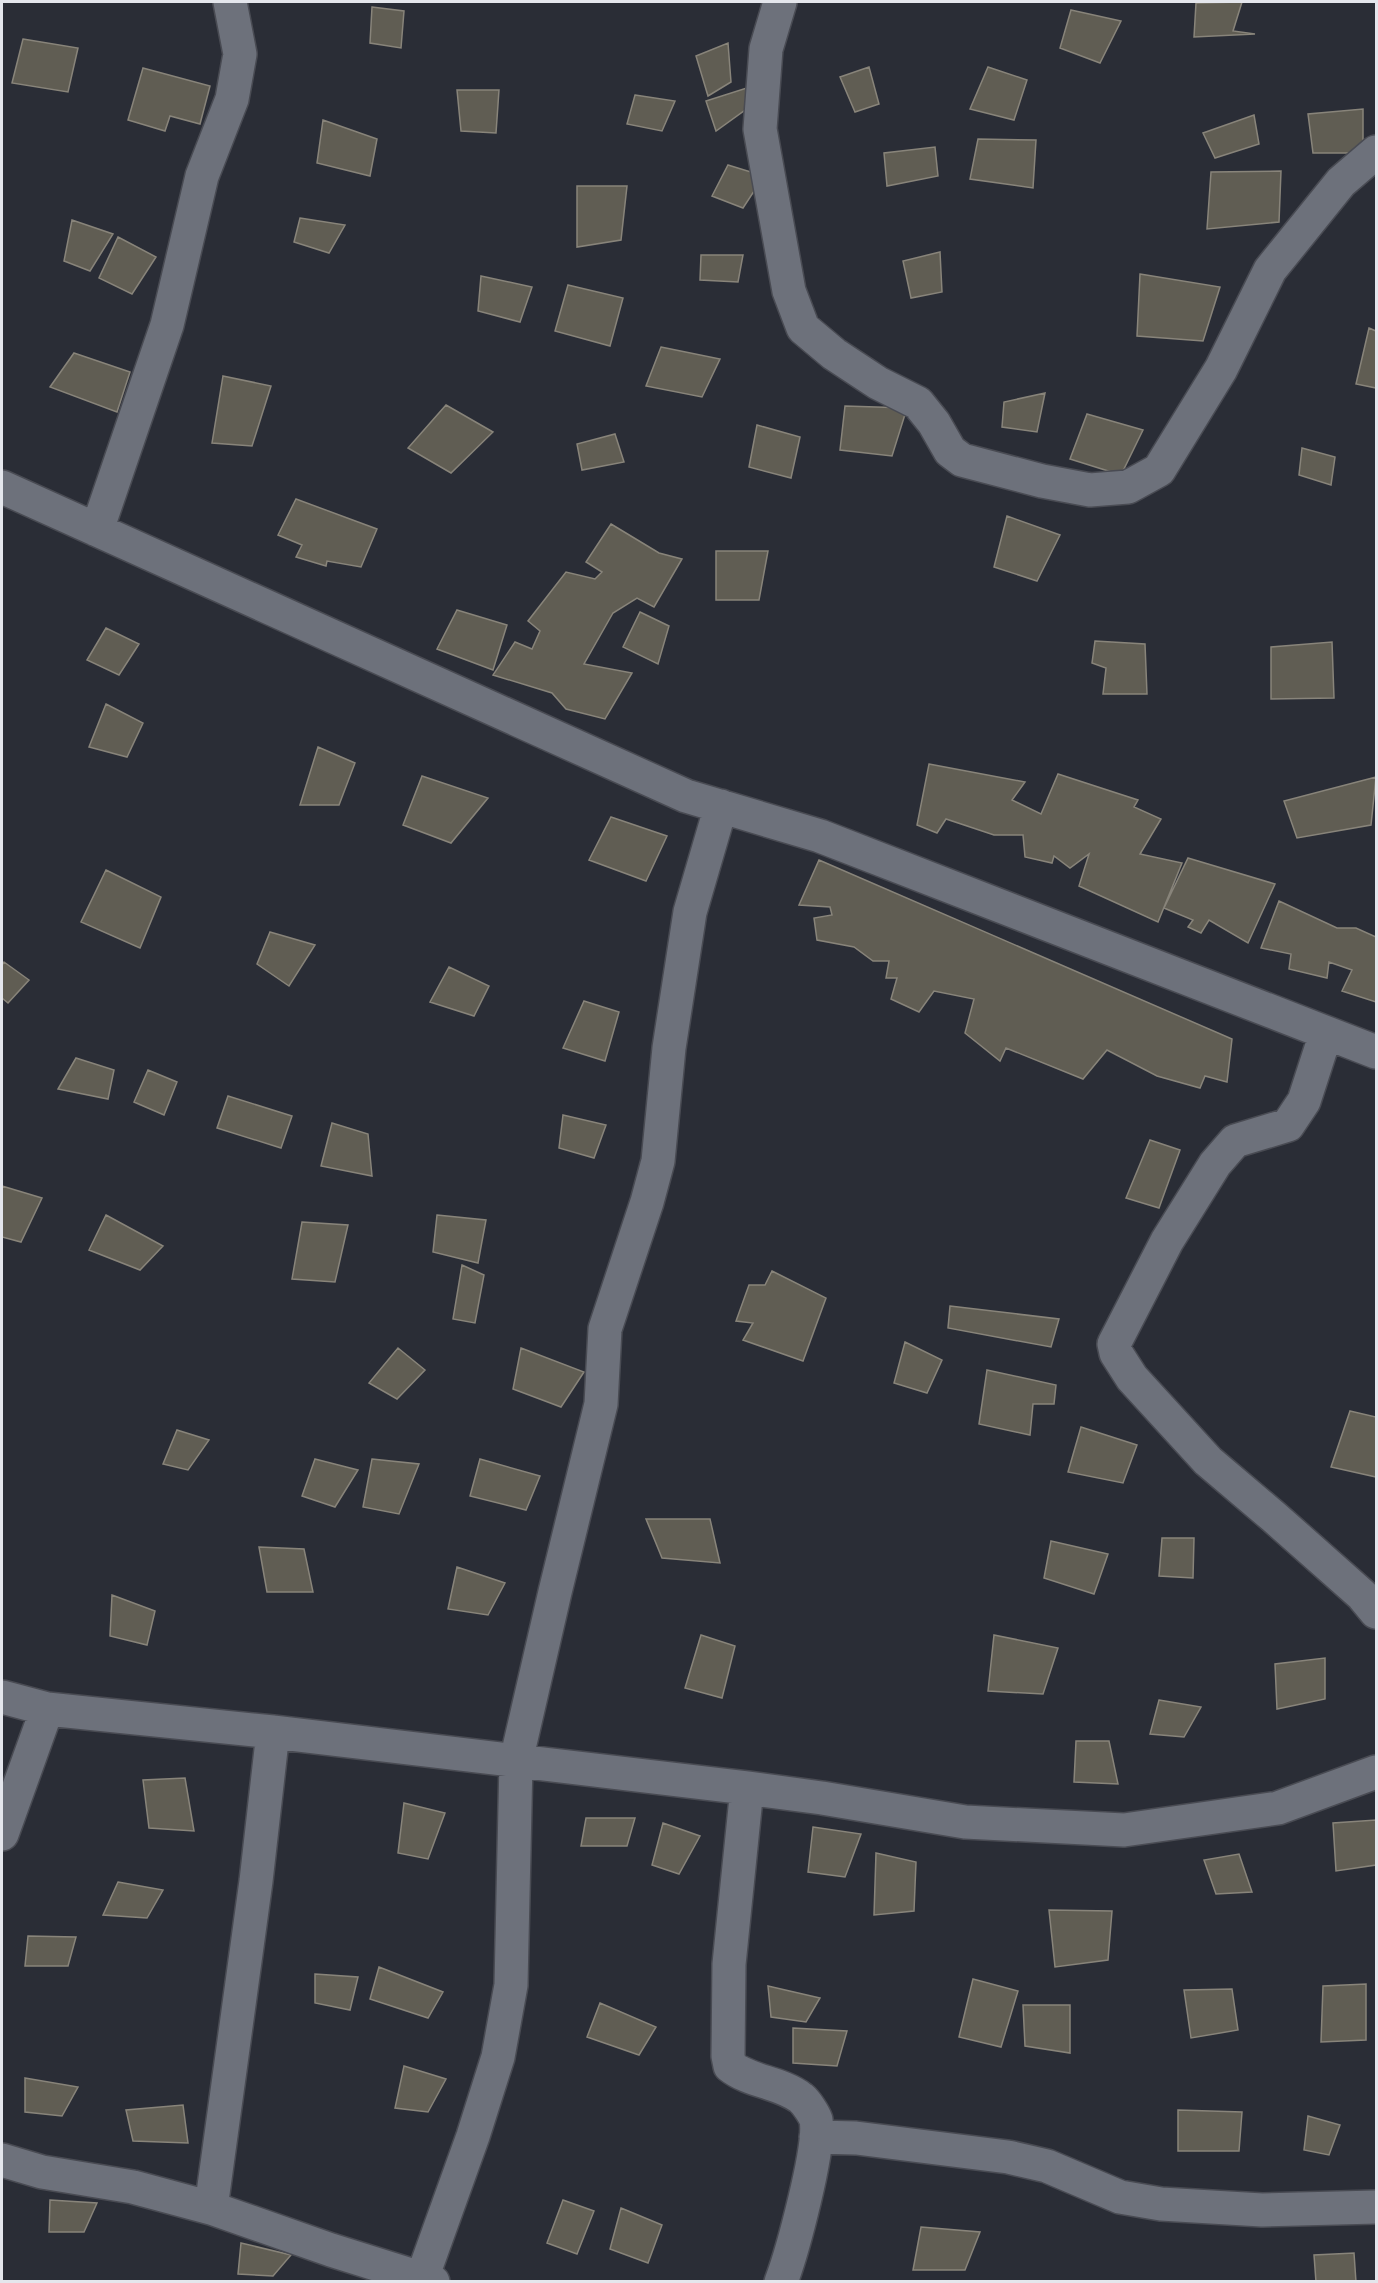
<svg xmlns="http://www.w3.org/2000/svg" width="1378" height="2283" viewBox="0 0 1378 2283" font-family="Mulish,sans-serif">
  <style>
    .building { fill: #605d53; stroke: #88847a; stroke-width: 1.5 }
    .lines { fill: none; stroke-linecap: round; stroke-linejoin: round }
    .minor-casing { stroke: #494b53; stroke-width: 36 }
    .minor { stroke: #6d717b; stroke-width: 33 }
  </style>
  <rect width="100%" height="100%" fill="#2a2d36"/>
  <path class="building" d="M 1242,2 L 1233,31 L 1255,34 L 1194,37 L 1196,3 Z
    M 372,7 L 404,11 L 401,48 L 370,43 Z
    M 1071,10 L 1121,21 L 1100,63 L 1060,48 Z
    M 23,39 L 78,48 L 68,92 L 12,83 Z
    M 728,43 L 731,82 L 708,96 L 696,56 Z
    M 869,67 L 879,104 L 855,112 L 840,77 Z
    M 988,67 L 1027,80 L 1014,120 L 970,109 Z
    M 143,68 L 210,86 L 200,124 L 170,116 L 165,131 L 128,120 Z
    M 753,86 L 752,105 L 716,131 L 706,101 Z
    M 457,90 L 499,90 L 496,133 L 461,131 Z
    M 635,95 L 675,101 L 662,131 L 627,124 Z
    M 1363,109 L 1363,153 L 1313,153 L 1308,114 Z
    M 1254,115 L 1259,144 L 1215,158 L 1203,133 Z
    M 323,120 L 377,139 L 370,176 L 317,163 Z
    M 978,139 L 1036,140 L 1033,188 L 970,179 Z
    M 935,147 L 938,176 L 887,186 L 884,153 Z
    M 728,165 L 764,176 L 743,208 L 712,196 Z
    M 1281,171 L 1279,222 L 1207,229 L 1211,172 Z
    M 577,186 L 627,186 L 621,240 L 577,247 Z
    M 300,218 L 345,225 L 329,253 L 294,242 Z
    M 72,220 L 113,234 L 90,271 L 64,261 Z
    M 118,237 L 156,257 L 132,294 L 99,278 Z
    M 940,252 L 942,292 L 911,298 L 903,261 Z
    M 701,255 L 743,255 L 738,282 L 700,280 Z
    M 1140,274 L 1220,287 L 1203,341 L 1137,336 Z
    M 481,276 L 532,287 L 520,322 L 478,311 Z
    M 568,285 L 623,298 L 610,346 L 555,331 Z
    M 1369,328 L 1376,331 L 1376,388 L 1356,384 Z
    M 661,347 L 720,359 L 702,397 L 646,386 Z
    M 74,353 L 130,372 L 117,412 L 50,387 Z
    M 223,376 L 271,386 L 252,446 L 212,443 Z
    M 1045,393 L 1037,432 L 1002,427 L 1004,402 Z
    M 446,405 L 493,432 L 451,473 L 408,448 Z
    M 845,406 L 907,408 L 892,456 L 840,450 Z
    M 1087,414 L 1143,430 L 1121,475 L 1070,459 Z
    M 757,425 L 800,437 L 791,478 L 749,467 Z
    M 615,434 L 624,462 L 582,470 L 577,444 Z
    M 1302,448 L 1335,457 L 1331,485 L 1299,475 Z
    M 296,499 L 377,529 L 361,567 L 327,561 L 326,566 L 296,557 L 302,545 L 278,535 Z
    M 1007,516 L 1060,535 L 1037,581 L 994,567 Z
    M 611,524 L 659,553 L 682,559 L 654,607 L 637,598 L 613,613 L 584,664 L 632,673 L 605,719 L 566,709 L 552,693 L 493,675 L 515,642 L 532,649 L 540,631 L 528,621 L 566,572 L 595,579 L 602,572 L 586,562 Z
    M 716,551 L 768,551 L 759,600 L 716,600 Z
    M 457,610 L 507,625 L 493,670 L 437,649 Z
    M 640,612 L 669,626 L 658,664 L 623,647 Z
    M 106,628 L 139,644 L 119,675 L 87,660 Z
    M 1095,641 L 1145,644 L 1147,694 L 1103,694 L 1106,668 L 1092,663 Z
    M 1332,642 L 1334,698 L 1271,699 L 1271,647 Z
    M 106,704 L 143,723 L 127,757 L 89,747 Z
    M 318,747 L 355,763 L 339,805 L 300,805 Z
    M 929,764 L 1025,782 L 1012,800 L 1041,814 L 1058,774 L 1138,800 L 1134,807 L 1161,819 L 1140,854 L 1182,863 L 1158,922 L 1079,886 L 1089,854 L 1070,868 L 1054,856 L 1052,863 L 1025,857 L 1023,835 L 994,835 L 946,819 L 937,833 L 917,825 Z
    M 422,776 L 488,798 L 451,843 L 403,825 Z
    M 1376,777 L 1371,825 L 1297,838 L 1284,801 Z
    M 611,817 L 667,836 L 646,881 L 589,860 Z
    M 1188,858 L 1275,884 L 1248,943 L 1209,920 L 1201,933 L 1188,927 L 1193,920 L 1164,908 Z
    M 819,860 L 1232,1039 L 1227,1082 L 1205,1076 L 1200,1088 L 1157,1076 L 1107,1050 L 1083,1079 L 1006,1048 L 1000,1061 L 965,1033 L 974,999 L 934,991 L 919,1012 L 891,999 L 897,978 L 886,978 L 889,961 L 873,961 L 854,947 L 817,940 L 814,918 L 832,915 L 830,907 L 799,905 Z
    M 106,870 L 161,897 L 140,948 L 81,922 Z
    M 1279,901 L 1337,928 L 1356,928 L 1376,937 L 1376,1002 L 1342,991 L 1352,970 L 1329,962 L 1327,978 L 1289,969 L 1291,954 L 1261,948 Z
    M 270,932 L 315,945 L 289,986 L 257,964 Z
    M 4,962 L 29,980 L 8,1003 L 2,998 L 2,965 Z
    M 449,967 L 489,986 L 474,1016 L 430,1002 Z
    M 584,1001 L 619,1012 L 605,1061 L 563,1048 Z
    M 76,1058 L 114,1070 L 108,1099 L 58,1089 Z
    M 148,1070 L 177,1082 L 164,1115 L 134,1102 Z
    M 228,1096 L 292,1116 L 281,1148 L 217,1128 Z
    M 563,1115 L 606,1125 L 594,1158 L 559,1148 Z
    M 332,1123 L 368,1134 L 372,1176 L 321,1166 Z
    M 1150,1140 L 1180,1150 L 1159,1208 L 1126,1198 Z
    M 2,1186 L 42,1198 L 21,1242 L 2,1237 Z
    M 106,1215 L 163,1246 L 140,1270 L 89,1250 Z
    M 437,1215 L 486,1220 L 478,1263 L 433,1252 Z
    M 302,1222 L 348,1225 L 335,1282 L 292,1279 Z
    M 462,1265 L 484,1275 L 475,1323 L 453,1319 Z
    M 772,1271 L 826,1298 L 803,1361 L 743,1340 L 753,1323 L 736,1321 L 749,1285 L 765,1285 Z
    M 950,1306 L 1059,1319 L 1051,1347 L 948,1328 Z
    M 905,1342 L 942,1360 L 927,1393 L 894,1383 Z
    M 398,1348 L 425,1370 L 397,1399 L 369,1383 Z
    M 521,1348 L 584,1372 L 561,1407 L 513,1389 Z
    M 987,1370 L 1056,1385 L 1054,1404 L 1033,1404 L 1030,1435 L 979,1424 Z
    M 1350,1411 L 1376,1417 L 1376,1477 L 1331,1467 Z
    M 1081,1427 L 1137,1445 L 1123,1483 L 1068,1472 Z
    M 177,1430 L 209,1440 L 188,1470 L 163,1464 Z
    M 315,1459 L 358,1470 L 335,1507 L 302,1496 Z
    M 372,1459 L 419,1464 L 399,1514 L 363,1507 Z
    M 480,1459 L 540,1476 L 526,1510 L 470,1496 Z
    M 646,1519 L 710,1519 L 720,1563 L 662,1558 Z
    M 1162,1538 L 1194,1538 L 1193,1578 L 1159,1576 Z
    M 1051,1541 L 1108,1554 L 1094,1594 L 1044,1578 Z
    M 259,1547 L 304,1549 L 313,1592 L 267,1592 Z
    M 457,1567 L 505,1583 L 488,1615 L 448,1609 Z
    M 112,1595 L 155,1611 L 147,1645 L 110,1636 Z
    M 701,1635 L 735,1646 L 722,1698 L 685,1688 Z
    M 994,1635 L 1058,1648 L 1043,1694 L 988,1691 Z
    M 1325,1658 L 1325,1699 L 1277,1709 L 1275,1664 Z
    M 1159,1700 L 1201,1707 L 1184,1737 L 1150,1734 Z
    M 1076,1741 L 1109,1741 L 1118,1784 L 1074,1782 Z
    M 185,1778 L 194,1831 L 149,1828 L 143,1780 Z
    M 404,1803 L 445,1813 L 428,1859 L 398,1853 Z
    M 586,1818 L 635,1818 L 627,1846 L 581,1846 Z
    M 1376,1820 L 1376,1865 L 1336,1871 L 1333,1823 Z
    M 663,1823 L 700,1836 L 679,1874 L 652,1865 Z
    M 813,1827 L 861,1834 L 845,1877 L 808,1872 Z
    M 876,1853 L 916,1862 L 914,1911 L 874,1915 Z
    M 1239,1854 L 1252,1892 L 1216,1894 L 1204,1860 Z
    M 118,1882 L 163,1890 L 147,1918 L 103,1915 Z
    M 1049,1910 L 1112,1911 L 1108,1960 L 1055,1967 Z
    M 28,1936 L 76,1937 L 68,1966 L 25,1966 Z
    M 379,1967 L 443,1992 L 428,2018 L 370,1999 Z
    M 315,1974 L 358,1977 L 350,2010 L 315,2003 Z
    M 973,1979 L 1018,1991 L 1001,2047 L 959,2037 Z
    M 1366,1984 L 1366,2040 L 1321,2042 L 1323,1986 Z
    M 768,1986 L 820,1998 L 806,2022 L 771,2017 Z
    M 1232,1989 L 1238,2030 L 1191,2038 L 1184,1990 Z
    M 600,2003 L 656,2027 L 639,2055 L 587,2037 Z
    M 1023,2005 L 1070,2005 L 1070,2053 L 1025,2046 Z
    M 793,2028 L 847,2031 L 837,2066 L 793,2063 Z
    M 404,2066 L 446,2079 L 428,2112 L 395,2108 Z
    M 25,2078 L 78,2087 L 62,2116 L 25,2112 Z
    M 183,2105 L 188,2143 L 133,2141 L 126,2110 Z
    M 1178,2110 L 1242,2112 L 1239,2151 L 1178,2151 Z
    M 1308,2116 L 1340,2125 L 1329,2155 L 1304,2150 Z
    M 50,2200 L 97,2203 L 84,2232 L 49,2232 Z
    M 563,2200 L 594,2211 L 577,2254 L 547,2243 Z
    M 621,2208 L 662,2225 L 648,2263 L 610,2249 Z
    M 921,2227 L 980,2232 L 965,2270 L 913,2270 Z
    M 241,2243 L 291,2255 L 273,2276 L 238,2274 Z
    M 1354,2253 L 1356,2282 L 1316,2282 L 1314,2255 Z"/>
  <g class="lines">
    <g class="minor-casing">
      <path id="minor" d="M 780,2 L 766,49 L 760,129 L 789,291 L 803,328 L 834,354 L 878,383 L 918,403 L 934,423 L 950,451 L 962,460 L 1042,481 L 1090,490 L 1128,487 L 1159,470 L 1221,369 L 1270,270 L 1341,182 L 1376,152
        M 2,487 L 686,796 L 820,836 L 1376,1052
        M 97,530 L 167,325 L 202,176 L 232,99 L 240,54 L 230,2
        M 1326,1033 L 1304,1101 L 1288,1125 L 1235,1141 L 1215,1164 L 1167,1241 L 1114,1344 L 1116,1353 L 1132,1378 L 1208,1461 L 1274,1517 L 1362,1595 L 1376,1612
        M 2,1697 L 47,1709
        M 747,1788 L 729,1964 L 728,2056 L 730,2066 C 750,2082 780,2082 801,2098 C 806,2102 814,2114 816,2120 C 821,2147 792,2253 781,2282
        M 2,1834 L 47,1709 L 273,1732 L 747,1788 L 822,1798 L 965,1822 L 1124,1830 L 1278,1808 L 1376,1772
        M 816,2137 L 856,2138 L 1008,2157 L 1047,2166 L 1120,2197 L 1161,2204 L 1262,2210 L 1376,2207
        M 2,2160 L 42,2172 L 133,2187 L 211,2208 L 331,2250 L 433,2282
        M 211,2208 L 256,1881 L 273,1732
        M 422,2278 L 473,2136 L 498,2057 L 511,1985 L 516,1761 L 555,1592 L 601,1404 L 605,1329 L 647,1202 L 658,1161 L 669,1048 L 690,912 L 721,806"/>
    </g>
    <use href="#minor" class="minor"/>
  </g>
  <rect width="1378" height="2283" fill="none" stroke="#e4e6ec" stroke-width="6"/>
</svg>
